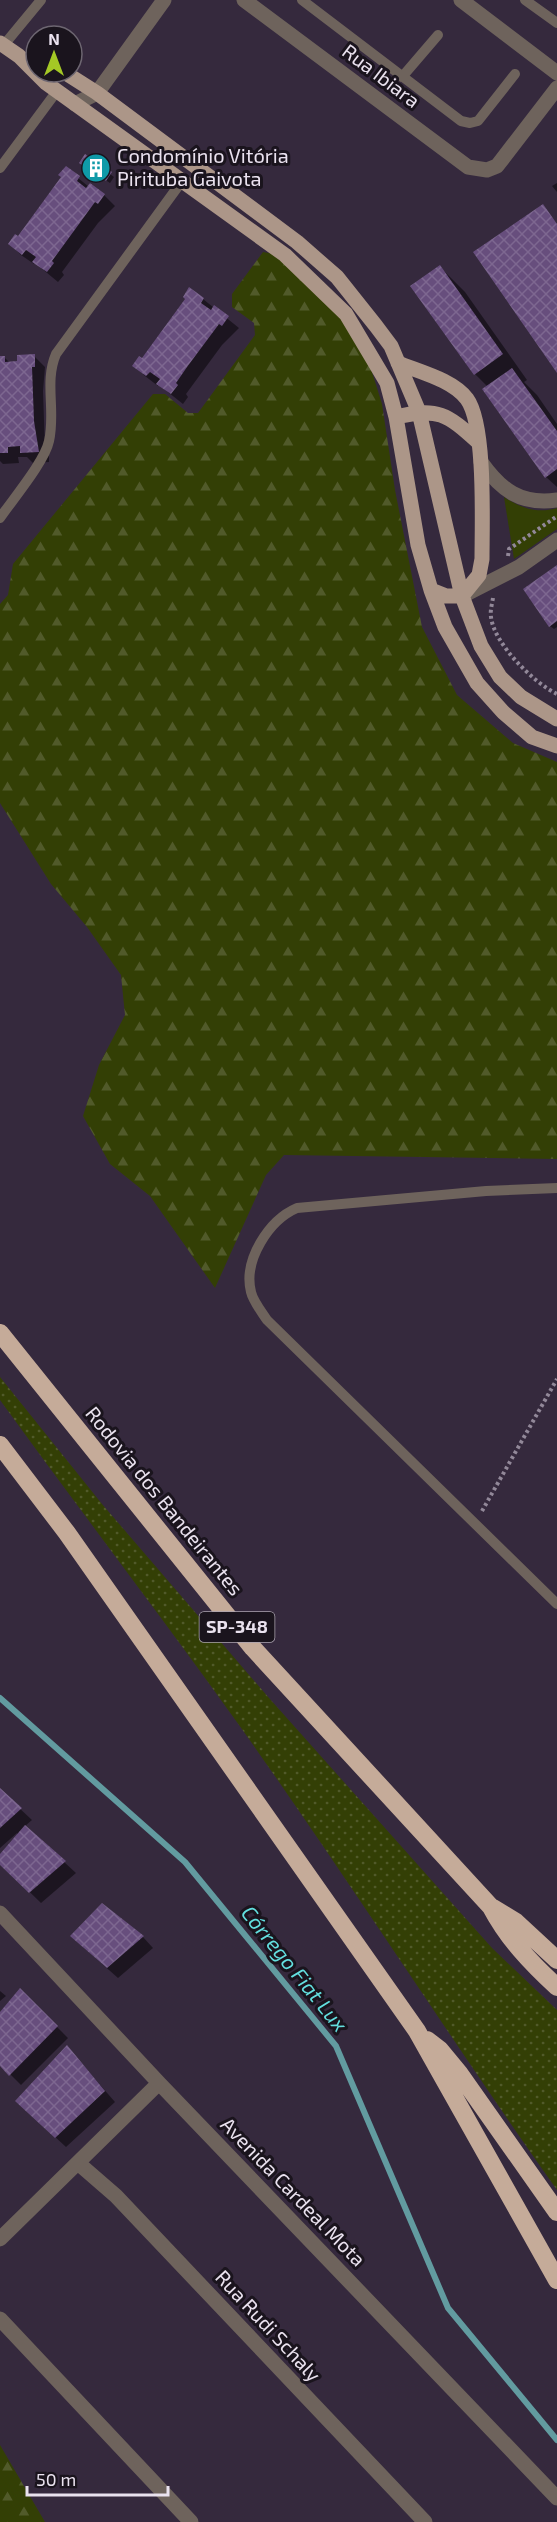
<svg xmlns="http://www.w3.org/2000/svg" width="557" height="2522" viewBox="0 0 557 2522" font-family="'Exo 2',sans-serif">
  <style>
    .green { fill: url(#green-dots) }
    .forest { fill: url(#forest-firs) }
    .pitch { fill: #333f05 }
    .shadow { fill: #0007 }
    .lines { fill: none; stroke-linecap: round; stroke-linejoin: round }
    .stream { stroke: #629ba0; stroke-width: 6 }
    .building { fill: url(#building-cross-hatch) }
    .path { stroke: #928899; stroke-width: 4; stroke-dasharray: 3 3; stroke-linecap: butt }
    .service { stroke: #6e635c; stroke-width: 10 }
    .minor { stroke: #6e635c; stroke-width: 15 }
    .primary { stroke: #ac9688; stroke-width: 15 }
    .motorway { stroke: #c5ab99; stroke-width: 18 }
    .labels { text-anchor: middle; stroke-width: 6; stroke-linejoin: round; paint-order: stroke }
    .shield { fill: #1a141d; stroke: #aca4b0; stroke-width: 1.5 }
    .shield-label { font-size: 18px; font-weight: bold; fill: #eae2ef }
    .street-label { font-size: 20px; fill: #eae2ef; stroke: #1a141d }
    .poi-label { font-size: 20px; fill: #eae2ef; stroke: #1a141d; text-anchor: start }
    .water-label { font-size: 21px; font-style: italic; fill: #63dfdf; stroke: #1a141d }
  </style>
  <defs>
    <pattern id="green-dots" width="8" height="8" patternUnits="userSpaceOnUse" patternTransform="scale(1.5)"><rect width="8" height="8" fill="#333f05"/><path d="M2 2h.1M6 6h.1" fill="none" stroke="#515a2a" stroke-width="1.8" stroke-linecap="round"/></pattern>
    <pattern id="forest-firs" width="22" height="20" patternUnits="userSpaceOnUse" patternTransform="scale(1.5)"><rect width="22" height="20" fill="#333f05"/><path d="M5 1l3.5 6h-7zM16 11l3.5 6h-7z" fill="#515a2a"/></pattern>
    <pattern id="building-cross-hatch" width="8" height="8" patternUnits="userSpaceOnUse" patternTransform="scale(1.5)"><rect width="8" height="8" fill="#674e7d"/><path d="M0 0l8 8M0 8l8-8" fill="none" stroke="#7d6790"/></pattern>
  </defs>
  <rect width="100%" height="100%" fill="#35293d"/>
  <path class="green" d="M 0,1377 L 102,1504 L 269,1698 L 492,1948 L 557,2010 L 557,2190 C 448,2036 348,1878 239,1725 C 161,1616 79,1509 0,1400 Z"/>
  <path class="forest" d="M 263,252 L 279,255 L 339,313 L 367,356 L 382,404 L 395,490 L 422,627 L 457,695 L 513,743 L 557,762 L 557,1159 L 284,1155 L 266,1175 L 215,1288 L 150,1196 L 110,1164 L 83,1116 L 99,1065 L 125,1015 L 121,975 L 87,927 L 51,884 L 0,803 L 0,604 L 8,595 L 13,564 L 153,394 L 165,394 L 188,413 L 198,413 L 255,335 L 254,323 L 232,307 L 232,294 Z
    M 0,2445 L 45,2522 L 0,2522 Z"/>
  <path class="pitch" d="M 504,497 C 521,508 537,514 557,508 L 557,529 L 514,559 Z"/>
  <path class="shadow" d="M 86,156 L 114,177 L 110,183 L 84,166 Z
    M 66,168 L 89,187 L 104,195 L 115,206 L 98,223 L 62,272 L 64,275 L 58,282 L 35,263 L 34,264 L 21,255 L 10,244 L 18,238 L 63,177 Z
    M 557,183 L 557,192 L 552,186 Z
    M 440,267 L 465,292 L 527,380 L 524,382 L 537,395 L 557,424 L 557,487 L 546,477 L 488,387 L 475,374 Z
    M 203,299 L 239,328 L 222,345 L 186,394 L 188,397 L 183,404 L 159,385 L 158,386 L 145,376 L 134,366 Z
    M 34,356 L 45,367 L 43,391 L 45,449 L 49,452 L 49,462 L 33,463 L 27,457 L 18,457 L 19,463 L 3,464 L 0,461 L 0,357 L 4,357 L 10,363 Z
    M 557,567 L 557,627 L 554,629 L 550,626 Z
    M 0,1790 L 32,1820 L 25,1826 L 76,1873 L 41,1903 L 0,1863 L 0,1856 L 18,1835 L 17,1833 L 0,1848 Z
    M 143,1937 L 153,1948 L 118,1978 L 83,1947 Z
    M 20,1990 L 68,2038 L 21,2085 L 0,2064 L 0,2014 Z
    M 0,1991 L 6,1996 L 0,2001 Z
    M 67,2047 L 115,2102 L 66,2147 L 28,2112 Z"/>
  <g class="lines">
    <path class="stream" d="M 0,1698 L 185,1862 L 336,2046 L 448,2308 L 557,2440"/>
  </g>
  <path class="building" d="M 85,154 L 112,172 L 106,181 L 79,163 Z
    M 66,166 L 80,176 L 77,181 L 86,188 L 90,183 L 105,194 L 98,204 L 95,202 L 52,261 L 54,263 L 47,272 L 32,262 L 36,257 L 26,250 L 22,255 L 8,244 L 15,234 L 18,236 L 61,177 L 58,175 Z
    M 543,204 L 557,224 L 557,373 L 473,252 Z
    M 440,265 L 503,354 L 474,375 L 410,286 Z
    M 189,287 L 204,298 L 201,303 L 211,310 L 214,305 L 229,316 L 222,326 L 219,324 L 187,367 L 176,383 L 178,385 L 171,394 L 156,384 L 160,379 L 150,372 L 146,376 L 132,366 L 139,356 L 142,358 L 185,299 L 183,297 Z
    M 35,354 L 35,367 L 32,367 L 34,421 L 39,452 L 20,453 L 20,446 L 8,447 L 8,453 L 0,453 L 0,356 L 5,356 L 5,362 L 17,361 L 17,355 Z
    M 512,368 L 557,431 L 557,469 L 545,478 L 482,389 Z
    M 557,565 L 557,621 L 549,627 L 523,589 Z
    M 0,1788 L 22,1808 L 0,1828 Z
    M 25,1825 L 66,1861 L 29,1893 L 0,1865 L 0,1854 Z
    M 102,1903 L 144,1936 L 107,1968 L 70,1936 Z
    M 20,1988 L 58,2026 L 9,2076 L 0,2066 L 0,2012 Z
    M 67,2045 L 105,2091 L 55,2138 L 15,2101 Z"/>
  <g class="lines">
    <path class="path" d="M 508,556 L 509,549 L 556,517
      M 493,598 C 492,604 490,611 491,617 C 494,644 534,683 557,694
      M 482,1511 L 557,1379"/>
    <path class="service" d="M 302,0 L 461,121 L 470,123 L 478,121 L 515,74
      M 525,0 L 557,23
      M 3,46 L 41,0
      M 402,77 L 438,35
      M 0,168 L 57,91
      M 0,518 C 13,499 45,461 49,441 C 56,411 44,382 56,354 L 182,181
      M 557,1188 L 486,1191 L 297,1208 C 269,1220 243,1260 251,1292 C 253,1301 261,1311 267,1320 L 557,1604"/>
    <path class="minor" d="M 244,0 L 468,167 L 487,170 L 497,166 L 557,88
      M 461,0 L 557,73
      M 75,104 L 97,93 L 164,0
      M 481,462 C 501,490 520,505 557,500
      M 462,596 L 519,567 L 557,540
      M 0,1913 L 159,2083 L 557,2498
      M 78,2163 L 116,2196 L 425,2522
      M 0,2239 L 159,2083
      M 0,2319 L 191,2522"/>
    <path class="primary" d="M 0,43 L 19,56 L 46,83 L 285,255 L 346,314 L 387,383 L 396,417 L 418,545 L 431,590 L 445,627 L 477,683 L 503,712 L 532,737 L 557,746
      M 64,72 L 97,93 L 297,242 L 337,277 L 376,326 L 391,346 L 419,412 L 462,596 L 481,646 L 500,677 L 521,697 L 557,719
      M 398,363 C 420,372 453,380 467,399 C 486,425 482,525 482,559 L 479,575 L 462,596
      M 396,417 C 438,407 447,414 478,442
      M 431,590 L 446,596 L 462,596"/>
    <path class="motorway" d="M 0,1333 L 253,1648 L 491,1907 C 508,1939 531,1963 557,1987
      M 0,1445 L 67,1533 L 417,2031 L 557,2280
      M 493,1908 L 516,1922 L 557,1960
      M 427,2040 L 440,2050 L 459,2073 L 557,2212"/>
  </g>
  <defs>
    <g id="building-disc" transform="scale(1.5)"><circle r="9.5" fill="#0f9aa8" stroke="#1a141d"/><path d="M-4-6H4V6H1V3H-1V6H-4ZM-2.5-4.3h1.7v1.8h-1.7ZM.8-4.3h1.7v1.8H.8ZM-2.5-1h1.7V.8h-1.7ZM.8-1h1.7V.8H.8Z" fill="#fff"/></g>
  </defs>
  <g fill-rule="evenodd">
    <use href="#building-disc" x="96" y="168"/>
  </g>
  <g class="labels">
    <rect class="shield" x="199.5" y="1612" width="75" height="30" rx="4.5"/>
    <g class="shield-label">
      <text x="237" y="1633">SP-348</text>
    </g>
    <g class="street-label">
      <text transform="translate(381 76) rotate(37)" y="7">Rua Ibiara</text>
      <text transform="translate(164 1501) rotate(51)" y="7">Rodovia dos Bandeirantes</text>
      <text transform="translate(293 2192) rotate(46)" y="7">Avenida Cardeal Mota</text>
      <text transform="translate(268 2326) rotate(47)" y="7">Rua Rudi Schaly</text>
    </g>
    <g class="poi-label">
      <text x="117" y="163">Condomínio Vitória<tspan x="117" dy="23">Pirituba Gaivota</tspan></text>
    </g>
    <g class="water-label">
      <text transform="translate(294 1969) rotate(51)" y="7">Córrego Fiat Lux</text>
    </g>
  </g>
  <g transform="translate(54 54)"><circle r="28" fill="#1a141d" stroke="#6d6671" stroke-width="1.5"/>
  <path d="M0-4.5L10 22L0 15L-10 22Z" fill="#a4c825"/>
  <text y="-9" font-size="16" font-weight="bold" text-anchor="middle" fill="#eae2ef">N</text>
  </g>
  <path d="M27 2486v9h141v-9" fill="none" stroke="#eae2ef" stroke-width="3"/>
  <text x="36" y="2486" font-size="18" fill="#eae2ef" stroke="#1a141d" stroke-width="4.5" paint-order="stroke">50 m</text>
</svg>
